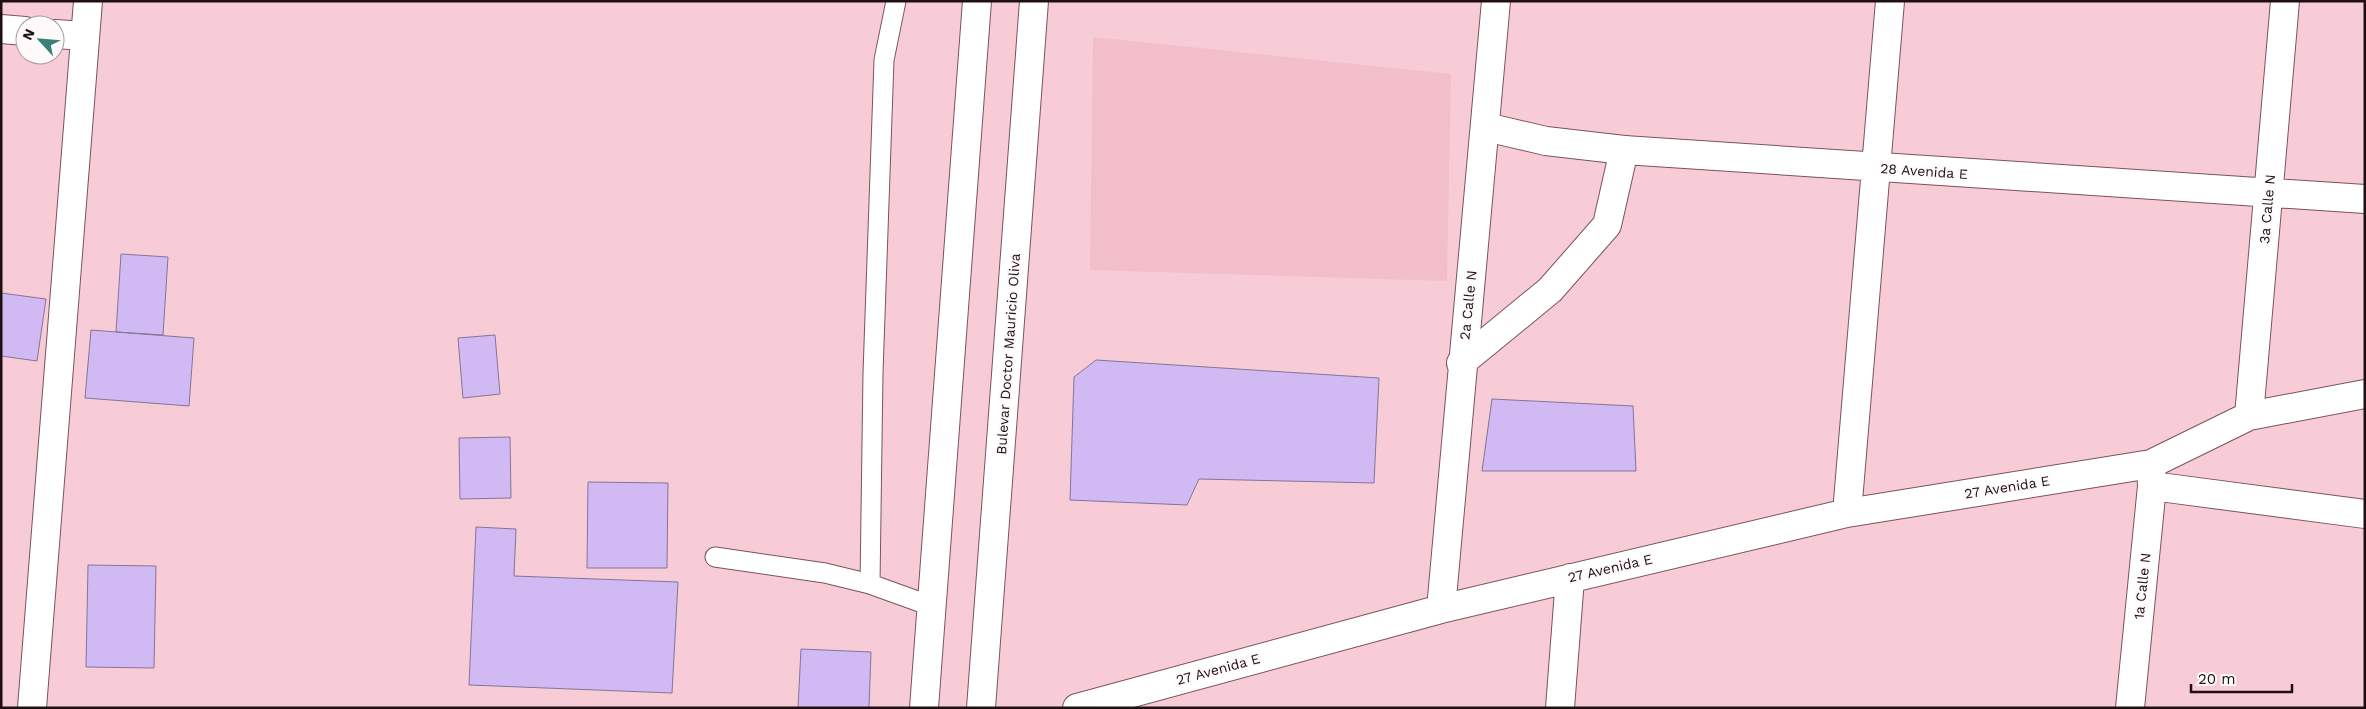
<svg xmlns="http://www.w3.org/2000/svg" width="2366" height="709" viewBox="0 0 2366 709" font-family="'Work Sans',sans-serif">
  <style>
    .built { fill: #f2beca }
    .building { fill: #d1b9f4; stroke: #827696 }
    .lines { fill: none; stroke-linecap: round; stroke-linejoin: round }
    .service-casing { stroke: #79545d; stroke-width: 21 }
    .pedestrian-casing { stroke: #79545d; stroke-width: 30 }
    .minor-casing { stroke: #79545d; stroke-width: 30 }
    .trunk-casing { stroke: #79545d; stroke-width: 30 }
    .service { stroke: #fff; stroke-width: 19 }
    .pedestrian { stroke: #fff; stroke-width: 28 }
    .minor { stroke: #fff; stroke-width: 28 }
    .trunk { stroke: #fff; stroke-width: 28 }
    .labels { text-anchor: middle; stroke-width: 4; stroke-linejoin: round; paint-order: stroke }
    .street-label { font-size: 14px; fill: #1e0f13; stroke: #fef9fa }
  </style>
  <rect width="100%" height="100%" fill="#f8ccd6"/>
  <path class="built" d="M 1093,37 L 1451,74 L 1447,281 L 1090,270 Z"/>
  <path class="building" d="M 121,254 L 168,257 L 163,335 L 116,332 Z
    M 1,293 L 46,299 L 37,361 L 1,356 Z
    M 91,330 L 194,338 L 189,406 L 85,398 Z
    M 495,335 L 500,394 L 463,398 L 458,338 Z
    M 1096,360 L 1379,378 L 1374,483 L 1199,479 L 1187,505 L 1070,500 L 1074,377 Z
    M 1492,399 L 1633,406 L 1636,471 L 1482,471 Z
    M 510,437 L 511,498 L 460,499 L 459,438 Z
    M 588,482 L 668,483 L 667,568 L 587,568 Z
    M 476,527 L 516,529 L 514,576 L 678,582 L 672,693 L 469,685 Z
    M 88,565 L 156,566 L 154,668 L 86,667 Z
    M 801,649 L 871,652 L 869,708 L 798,708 Z"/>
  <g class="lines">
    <g class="service-casing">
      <path id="service" d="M 896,1 L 884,60 L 873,373 L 870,584 L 931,606
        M 715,557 L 825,573 L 870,584"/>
    </g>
    <g class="pedestrian-casing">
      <path id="pedestrian" d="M 1461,363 L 1550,290 L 1607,225 L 1624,150"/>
    </g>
    <g class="minor-casing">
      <path id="minor" d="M 1,29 L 25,31
        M 55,34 L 85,36
        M 1486,127 L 1546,141 L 1624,150 L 2365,199
        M 2249,416 L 2285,1
        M 2152,486 L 2365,514
        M 1847,513 L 1890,1
        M 1441,609 L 1496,1
        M 32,708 L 88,1
        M 1077,708 L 1441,609 L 1847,513 L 2151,464 L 2249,416 L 2365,394
        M 1560,708 L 1570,578
        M 2130,708 L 2152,486 L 2151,464"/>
    </g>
    <g class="trunk-casing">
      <path id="trunk" d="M 924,708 L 977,1
        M 981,708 L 1034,1"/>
    </g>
    <use href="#service" class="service"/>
    <use href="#pedestrian" class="pedestrian"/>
    <use href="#minor" class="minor"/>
    <use href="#trunk" class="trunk"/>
  </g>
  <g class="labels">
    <g class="street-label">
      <text transform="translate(1924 171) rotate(4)" y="5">28 Avenida E</text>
      <text transform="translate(2267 209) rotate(-85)" y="5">3a Calle N</text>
      <text transform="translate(1468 305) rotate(-84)" y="5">2a Calle N</text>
      <text transform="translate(1008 354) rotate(-86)" y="5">Bulevar Doctor Mauricio Oliva</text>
      <text transform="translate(2007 487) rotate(-9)" y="5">27 Avenida E</text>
      <text transform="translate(1610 568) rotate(-13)" y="5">27 Avenida E</text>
      <text transform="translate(2142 586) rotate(-84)" y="5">1a Calle N</text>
      <text transform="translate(1218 669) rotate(-15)" y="5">27 Avenida E</text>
    </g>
  </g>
  <rect width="2366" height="709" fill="none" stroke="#1e0f13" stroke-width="5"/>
  <g transform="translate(40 40) rotate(296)"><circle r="24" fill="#fef9fa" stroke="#a49b9e"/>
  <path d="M0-4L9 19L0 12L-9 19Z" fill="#3b8076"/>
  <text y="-8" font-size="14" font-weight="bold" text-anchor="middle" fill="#1e0f13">N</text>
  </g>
  <path d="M2191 684v8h101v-8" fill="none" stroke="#1e0f13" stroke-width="2.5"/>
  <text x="2198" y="684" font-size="15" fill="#1e0f13" stroke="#fef9fa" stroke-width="4" paint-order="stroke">20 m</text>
</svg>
